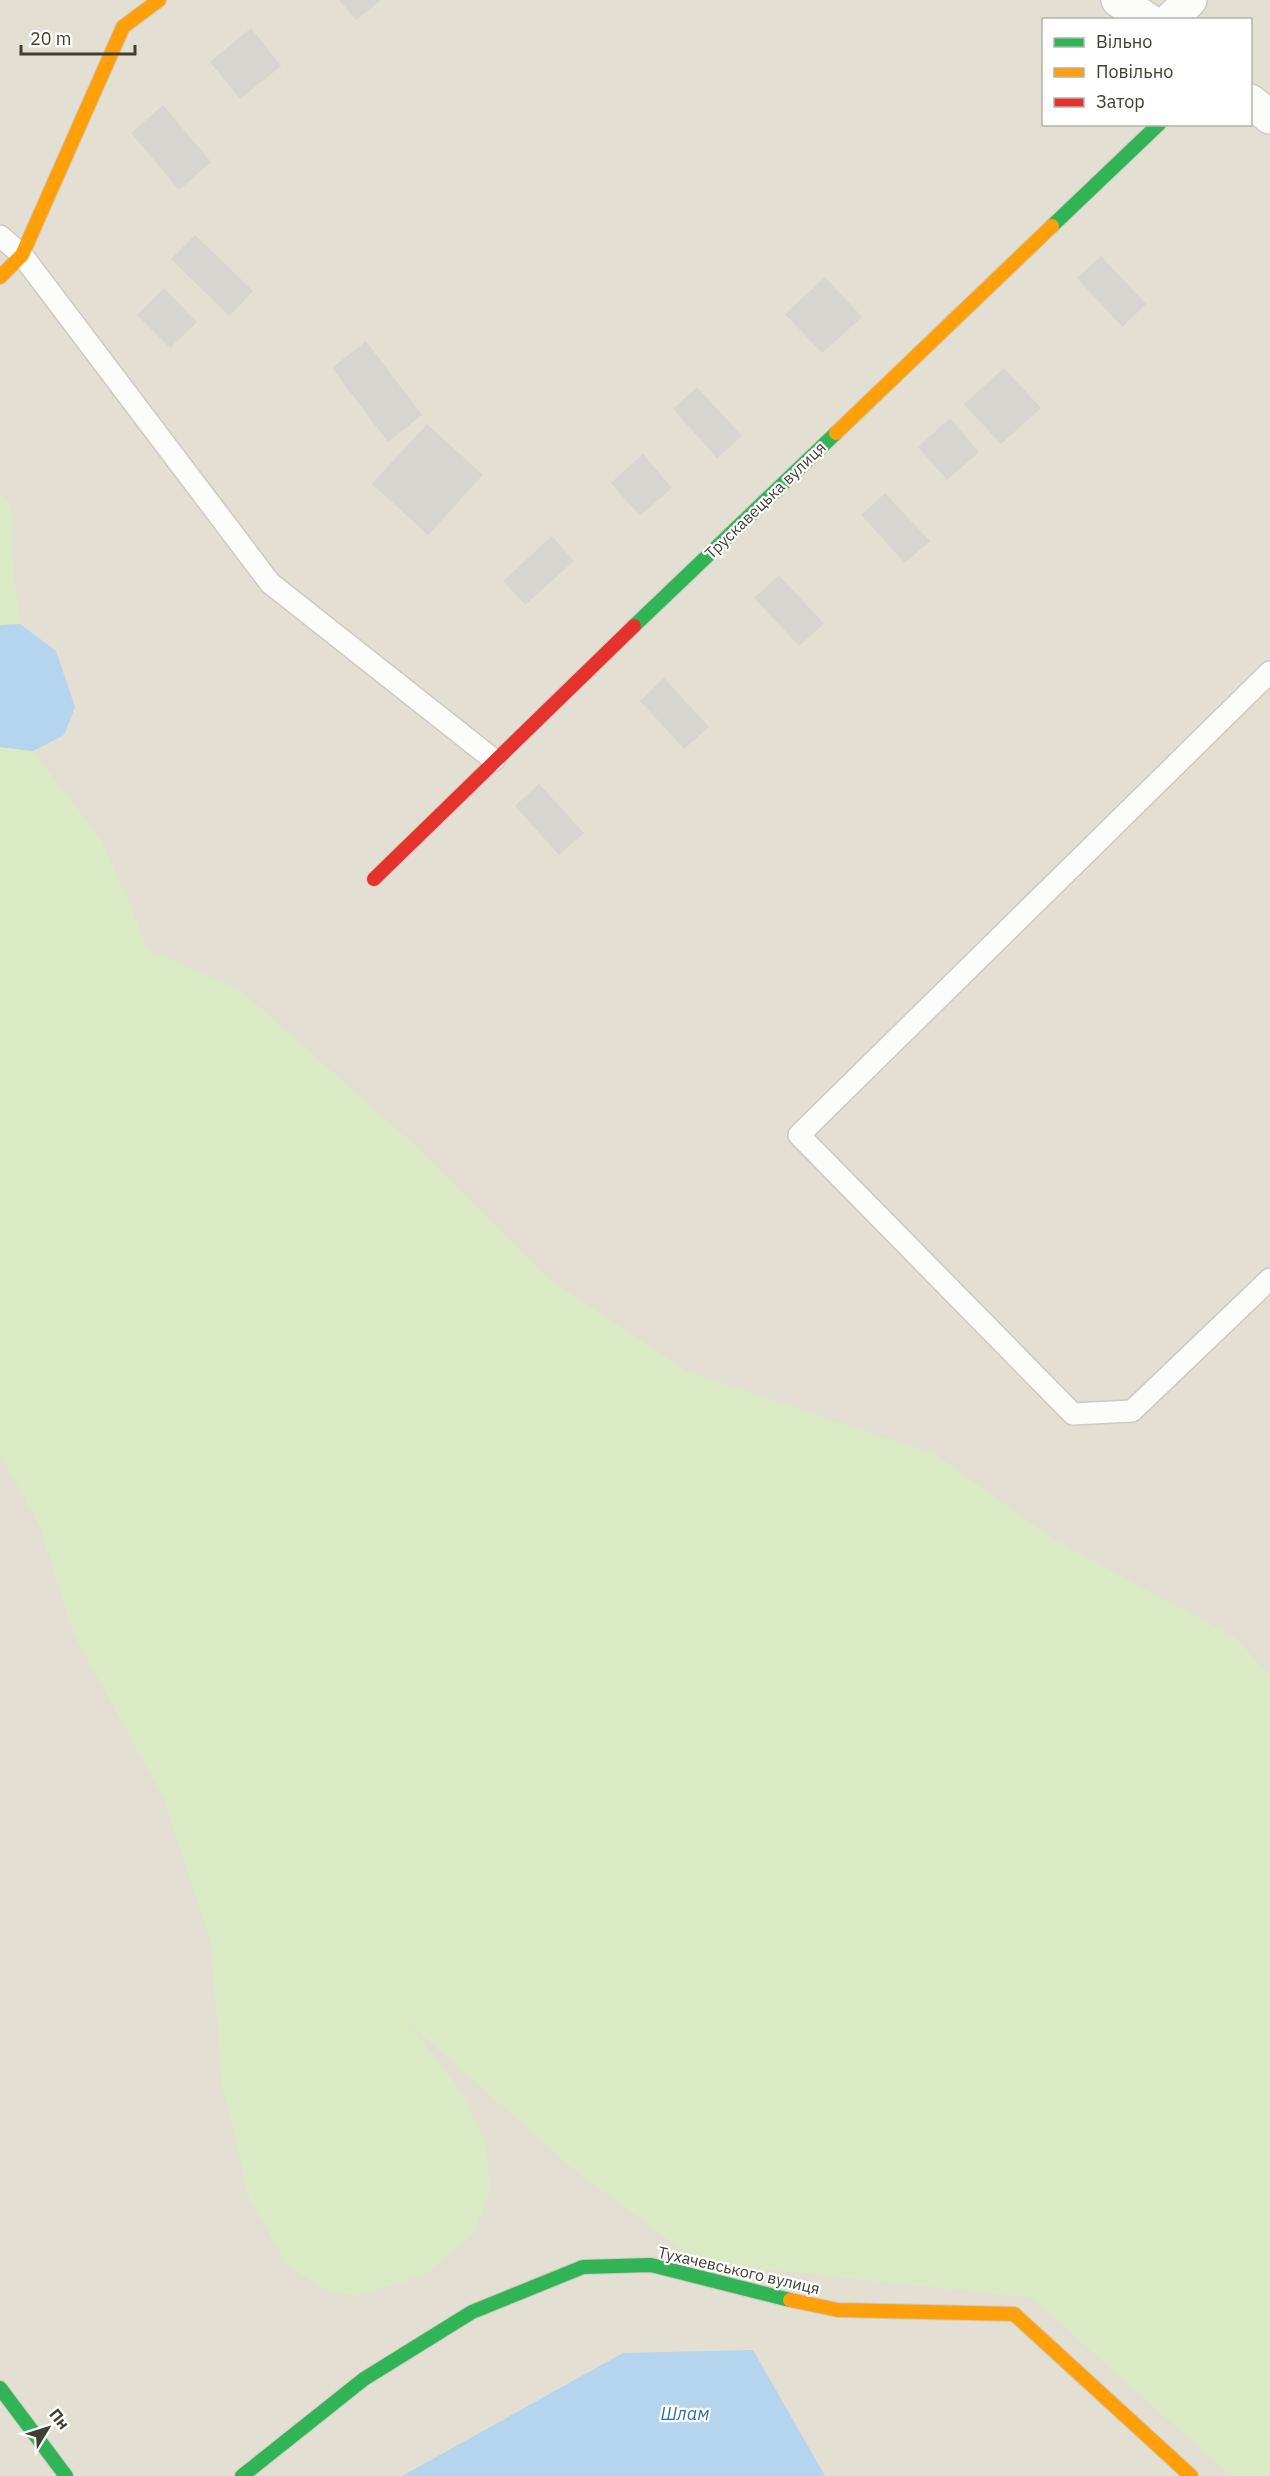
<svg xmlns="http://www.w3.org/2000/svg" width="1270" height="2476" viewBox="0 0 1270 2476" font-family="'IBM Plex Sans',sans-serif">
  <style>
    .residential { fill: #e3dfd3; fill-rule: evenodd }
    .green { fill: #daeac5 }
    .water { fill: #b5d4ed }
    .building { fill: #d7d5cf }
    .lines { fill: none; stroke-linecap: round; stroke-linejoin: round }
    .lane-casing { stroke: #cccac4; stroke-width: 24 }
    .street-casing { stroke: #cccac4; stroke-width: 36 }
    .fast-casing { stroke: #cecabd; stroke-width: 16 }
    .slow-casing { stroke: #cecabd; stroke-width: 16 }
    .jam-casing { stroke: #cecabd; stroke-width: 16 }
    .lane { stroke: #fcfcfb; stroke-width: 21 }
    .street { stroke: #fcfcfb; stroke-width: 33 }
    .fast { stroke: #30b455; stroke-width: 14 }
    .slow { stroke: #ff9f0a; stroke-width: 14 }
    .jam { stroke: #e5322d; stroke-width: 14 }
    .labels { text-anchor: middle; stroke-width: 4.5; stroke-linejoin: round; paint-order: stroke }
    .street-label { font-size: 16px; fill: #433e33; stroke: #fff }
    .water-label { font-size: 18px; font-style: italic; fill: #2c71af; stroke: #fff }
  </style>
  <rect width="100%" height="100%" fill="#eeede6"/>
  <path class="residential" d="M 0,0 L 1270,0 L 1270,2476 L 0,2476 ZM 1044,20 L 1250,20 L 1250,124 L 1044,124 Z"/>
  <path class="green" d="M 0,491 L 11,508 L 13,567 L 20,624 L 0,625 Z
    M 0,747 L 33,751 L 102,841 L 149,950 L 240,990 L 409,1140 L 549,1279 L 688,1372 L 938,1456 L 1053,1539 L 1234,1637 L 1270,1675 L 1270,2476 L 1231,2476 L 1032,2298 L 698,2262 L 567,2164 L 408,2022 L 460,2090 L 486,2143 L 490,2191 L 473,2235 L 426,2274 L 357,2296 L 326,2290 L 288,2266 L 250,2201 L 222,2085 L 211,1943 L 164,1799 L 72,1631 L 41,1528 L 0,1454 Z"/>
  <path class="water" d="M 20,624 L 56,651 L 75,707 L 64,735 L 33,751 L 0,747 L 0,625 Z
    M 753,2350 L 825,2476 L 402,2476 L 623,2353 Z"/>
  <path class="building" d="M 339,0 L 381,0 L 356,20 Z
    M 251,28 L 281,66 L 240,99 L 210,62 Z
    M 163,105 L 211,162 L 179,190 L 131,133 Z
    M 195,235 L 253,291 L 229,316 L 171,259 Z
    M 1101,256 L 1146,304 L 1122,327 L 1077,278 Z
    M 825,277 L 862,317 L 822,353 L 785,314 Z
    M 164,288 L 197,322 L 170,348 L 137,315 Z
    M 366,341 L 422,415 L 388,442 L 332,368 Z
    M 1004,368 L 1041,408 L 1001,444 L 964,404 Z
    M 697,387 L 742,436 L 717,458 L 673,409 Z
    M 950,418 L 979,452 L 947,480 L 918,447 Z
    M 427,424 L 483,475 L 428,535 L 372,484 Z
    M 643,454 L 672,488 L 640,516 L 611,483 Z
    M 885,493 L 930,541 L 905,563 L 861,515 Z
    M 552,536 L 574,561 L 525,605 L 503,581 Z
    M 779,575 L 824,624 L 799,646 L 754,598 Z
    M 664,678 L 709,727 L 684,749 L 640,701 Z
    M 539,784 L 584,833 L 559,855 L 515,806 Z"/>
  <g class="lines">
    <g class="lane-casing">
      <path id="lane" d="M 0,236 L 22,255 L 270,583 L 494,760
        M 1270,672 L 799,1135 L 1073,1414 L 1132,1411 L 1270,1279"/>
    </g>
    <g class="street-casing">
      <path id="street" d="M 1118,0 L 1148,20
        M 1170,20 L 1190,0
        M 1250,101 L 1270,117"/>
    </g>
    <g class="fast-casing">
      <path id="fast" d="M 1052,226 L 1159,124
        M 634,626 L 836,433
        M 0,2388 L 66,2476
        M 242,2476 L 364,2379 L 472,2312 L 583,2267 L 651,2265 L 790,2300"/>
    </g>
    <g class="slow-casing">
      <path id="slow" d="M 0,277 L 22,255 L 123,27 L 159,0
        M 836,433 L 1052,226
        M 790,2300 L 838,2310 L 1014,2314 L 1191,2476"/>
    </g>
    <g class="jam-casing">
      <path id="jam" d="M 374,879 L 634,626"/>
    </g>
    <use href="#lane" class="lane"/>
    <use href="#street" class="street"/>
    <use href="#fast" class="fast"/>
    <use href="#slow" class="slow"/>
    <use href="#jam" class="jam"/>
  </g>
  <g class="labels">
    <g class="street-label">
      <text transform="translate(765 500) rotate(-44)" y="6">Трускавецька вулиця</text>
      <text transform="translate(739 2270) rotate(13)" y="6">Тухачевського вулиця</text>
    </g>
    <g class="water-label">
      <text x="685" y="2420">Шлам</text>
    </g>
  </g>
  <rect x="1042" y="18" width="210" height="108" fill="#ffffff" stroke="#b4b2ad" stroke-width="1.5"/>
  <rect x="1054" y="38" width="30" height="9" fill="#30b455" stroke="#b4b2ad" stroke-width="1.5"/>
  <text x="1096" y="48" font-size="18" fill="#433e33">Вільно</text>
  <rect x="1054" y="68" width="30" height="9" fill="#ff9f0a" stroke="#b4b2ad" stroke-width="1.5"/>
  <text x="1096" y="78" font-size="18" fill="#433e33">Повільно</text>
  <rect x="1054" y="98" width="30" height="9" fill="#e5322d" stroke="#b4b2ad" stroke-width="1.5"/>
  <text x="1096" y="108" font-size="18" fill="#433e33">Затор</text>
  <g transform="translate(48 2428) rotate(52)" stroke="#ffffff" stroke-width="4.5" paint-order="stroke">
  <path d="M0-4.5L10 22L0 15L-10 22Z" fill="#433e33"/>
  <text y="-9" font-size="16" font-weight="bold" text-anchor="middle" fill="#433e33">Пн</text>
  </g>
  <path d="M21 45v9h114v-9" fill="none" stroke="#433e33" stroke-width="3"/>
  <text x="30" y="45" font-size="18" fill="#433e33" stroke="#ffffff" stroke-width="4.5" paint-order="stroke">20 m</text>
</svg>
